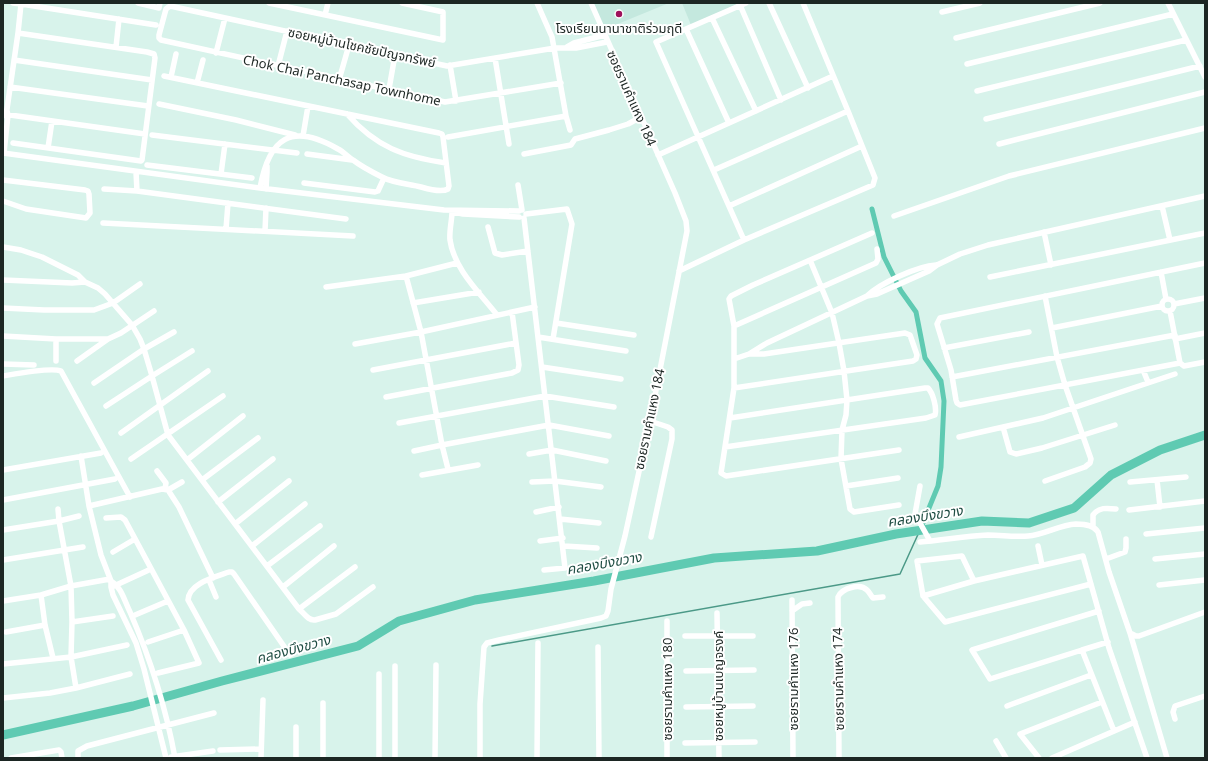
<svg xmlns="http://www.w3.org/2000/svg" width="1208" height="761" viewBox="0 0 1208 761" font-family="'Noto Sans','Noto Sans Thai',sans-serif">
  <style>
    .built { fill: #c4e8de }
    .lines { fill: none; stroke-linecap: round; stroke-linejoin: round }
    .stream { stroke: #4b9987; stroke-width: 1.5 }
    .canal { stroke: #5fcab2; stroke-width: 5 }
    .river { stroke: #5fcab2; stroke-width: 9 }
    .street { stroke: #fff; stroke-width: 5.5 }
    .poi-dot { fill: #9e105b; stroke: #fff; stroke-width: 1.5 }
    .labels { text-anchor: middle; stroke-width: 4; stroke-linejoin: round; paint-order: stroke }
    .poi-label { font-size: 13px; fill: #1c2623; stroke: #fff }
    .street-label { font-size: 13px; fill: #1c2623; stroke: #fff }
    .water-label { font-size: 14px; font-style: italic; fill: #1f4d43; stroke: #fff }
  </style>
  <rect width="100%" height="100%" fill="#d8f3eb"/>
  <path class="built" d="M 591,3 L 669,3 L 603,30 Z
    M 682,3 L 740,3 L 691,25 Z"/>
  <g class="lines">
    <path class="stream" d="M 492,646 L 900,574 L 920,530"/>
    <path class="canal" d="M 872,209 L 884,257 L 901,291 L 916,312 L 925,358 L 941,381 L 944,401 L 941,467 L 938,486 L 920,530"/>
    <path class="river" d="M 3,735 L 133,706 L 222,681 L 358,646 L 399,621 L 475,600 L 594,581 L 714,558 L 817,551 L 896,534 L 982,521 L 1029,523 L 1074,508 L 1111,475 L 1160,450 L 1205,435"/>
    <path class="street" d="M 13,3 L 21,4 L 22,3
      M 138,3 L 159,8 L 160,3
      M 269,3 L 443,40 L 443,12 L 402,3
      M 537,3 L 552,37 L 566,116 L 570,130
      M 769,3 L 808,88
      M 1168,3 L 1205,77
      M 740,5 L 781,100
      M 942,12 L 980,3
      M 325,15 L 328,3
      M 712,18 L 756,111
      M 686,29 L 729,123
      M 18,33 L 21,4 L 156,25
      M 956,38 L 1100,3
      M 116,47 L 119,19
      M 567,47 L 574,43 L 605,35
      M 216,53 L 225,18
      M 495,58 L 509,144
      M 14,60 L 152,80
      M 967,64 L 1173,14
      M 450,65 L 456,101
      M 278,66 L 287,31
      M 164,76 L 439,133 L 442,134 L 443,137 L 449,186 L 448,189 C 441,193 428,189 421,187 C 409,184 393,183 382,177 C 372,172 362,167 353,160 C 348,157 344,152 338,149 C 291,122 269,138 260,188
      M 171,77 L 176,54
      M 339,80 L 349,45
      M 197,83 L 203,60
      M 561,83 L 445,102 L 161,40 L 159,38 L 159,35 L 166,9 L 170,6 L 447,66 L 555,48 L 576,48 L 607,42
      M 10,87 L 148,106
      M 389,89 L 395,55
      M 977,91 L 1186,40
      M 159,104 L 236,120 L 295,135
      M 3,114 L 145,134
      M 347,114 C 376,147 404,157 446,163
      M 3,116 L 7,109 L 18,33 L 147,52 L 154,54 L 155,58 L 142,160 L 141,161 L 13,143
      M 986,119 L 1200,66
      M 152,135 L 297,153
      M 303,136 L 308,106
      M 448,137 L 566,116
      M 999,144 L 1205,92
      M 48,148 L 52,121
      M 3,153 L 260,188 L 444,210 L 519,211
      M 4,153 L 8,115 L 7,111
      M 307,154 L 352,160
      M 524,154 L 571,145 L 575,139 L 609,130 L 628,124 L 641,117
      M 658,155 L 833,76
      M 147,165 L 252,178
      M 714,170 L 848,111
      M 136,172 L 137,191
      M 221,174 L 225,144
      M 3,180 L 85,190 L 88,191 L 89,194 L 90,213 L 86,218 L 26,209 L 3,201
      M 304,183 L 375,192 L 378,191 L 384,178
      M 518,185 L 522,210
      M 104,189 L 137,191 L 346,219
      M 266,189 L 267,172 L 267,166
      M 729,206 L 862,146
      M 1162,206 L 1170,240
      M 452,212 C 452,220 449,231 450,240 C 454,269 480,293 497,315
      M 454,212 L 463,214 L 519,217
      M 526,214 L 567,209 L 572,224 L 553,339
      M 894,216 L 1009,176 L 1205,128
      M 524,218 L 565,568 L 544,570
      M 103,223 L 353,236
      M 488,227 L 495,253 L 502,255 L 528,251
      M 226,229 L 228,203
      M 265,231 L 266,208
      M 1044,232 L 1051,265
      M 872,233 L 753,285 L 731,296 L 729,299 L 734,326 L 734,388 L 721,473 L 726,476 L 746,473 L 899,450
      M 744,240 L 656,42 L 746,3
      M 3,247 L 21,250 L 42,257 L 78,275 L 85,282 L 98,288 L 105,294 L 132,325 L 140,339 L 144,349 L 152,376 L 106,406
      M 810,260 L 832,313 L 839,343 L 844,371 L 847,400 L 846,415 L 842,430 L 841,459 L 850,509 L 854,512 L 899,505
      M 1205,263 L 940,318 L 937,324 L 951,370 L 956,400 L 957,403 L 960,405 L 1180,363 L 1184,366 L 1205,362
      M 679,271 L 744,240 L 873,185 L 875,178 L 848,111 L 803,3
      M 1161,272 L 1166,299
      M 406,276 L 421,332 L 535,307
      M 990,277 L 1205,233
      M 3,280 L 72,283 L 85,282
      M 326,287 L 406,276 L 457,263
      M 867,296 C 880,283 918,266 936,265
      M1162 305a6 6 0 1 1 12 0a6 6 0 1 1-12 0Z
      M 413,303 L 479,292
      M 1174,304 L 1205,298
      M 3,308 L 44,310 L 94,310 L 113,303 L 140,284
      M 1170,311 L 1180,363
      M 556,323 L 634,335
      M 734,326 L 876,263 L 878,259 L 877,249
      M 1052,328 L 1162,306
      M 3,336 L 56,339 L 108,339 L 121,333 L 154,311
      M 538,337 L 626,351
      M 56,339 L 56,361
      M 1175,339 L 1205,333
      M 355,344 L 421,332 L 442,445 L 414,451
      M 944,348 L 1029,332
      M 192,351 L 152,376 L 168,435 L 299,609 C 304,613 308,621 315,620 L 336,614 L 373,587
      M 749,354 L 767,343 L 867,296 L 877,294 L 929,271 L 937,265 L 960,254 L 988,245 L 1205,196
      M 734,359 L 749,354 L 764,354 L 905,333 L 910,335 L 917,355 L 916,359 L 913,361 L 734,388
      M 77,361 L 108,339
      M 3,364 L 34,365
      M 542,367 L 621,379
      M 373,370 L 516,343
      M 1143,370 L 1148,382
      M 3,376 C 15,374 51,367 61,371 L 130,497
      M 952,377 L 1175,335
      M 94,383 L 144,349 L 174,332
      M 386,397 L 512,373 L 518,370 L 519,365 L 512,312
      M 650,421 L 668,427 L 672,430 L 672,439 L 651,537
      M 399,423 L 545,396 L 614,407
      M 1003,427 L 1010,452 L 1016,454 L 1042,448 L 1115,425
      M 121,433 L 208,371
      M 959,437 L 1043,418 L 1175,374
      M 725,447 L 926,418 L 935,415 C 937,408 933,393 928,388 L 925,388 L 730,418
      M 529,454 L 552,450 L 606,461
      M 81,456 L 89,506 L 101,555 L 111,581 L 111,587 L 113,595 L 136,643 L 144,669 L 166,758
      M 131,459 L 223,396
      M 187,460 L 243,416
      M 448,469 L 442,445 L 549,425 L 609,436
      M 3,470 L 101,453
      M 157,471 L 166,483 L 165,489
      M 422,475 L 478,465
      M 202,480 L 258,438
      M 1157,480 L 1160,507
      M 1045,481 L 1085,467 L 1090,463 L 1091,459 L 1065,385 L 1057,357 L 1045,296
      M 532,482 L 555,481 L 601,487
      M 1130,482 L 1186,477
      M 846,486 L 898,478
      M 920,486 L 915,514 L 930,541
      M 168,490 L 182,482
      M 3,500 L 115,479
      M 218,502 L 273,459
      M 89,506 L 162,489 L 168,490 L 179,507 L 213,578
      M 1129,510 L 1205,501
      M 536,512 L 559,507
      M 106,518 L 121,517 L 125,520 L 184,630 L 199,663 L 158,673
      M 560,519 L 599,523
      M 235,524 L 289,481
      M 1093,527 L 1093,515 C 1099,507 1107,508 1116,509
      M 3,530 L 59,521 L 58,509
      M 1146,534 L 1205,528
      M 540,541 L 563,538
      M 920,542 C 943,540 965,536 988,535 C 1001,535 1015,537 1028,536 C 1044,535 1059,525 1076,524 C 1084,524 1094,525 1098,532 L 1109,572 L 1130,633 L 1136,636 L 1139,636 L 1205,612
      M 252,546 L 305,504
      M 564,546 L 597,548
      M 1038,546 L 1042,565
      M 113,552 L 135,539
      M 1106,559 L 1125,552 L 1126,548 L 1126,539
      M 1155,559 L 1205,554
      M 3,560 L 83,547
      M 267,566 L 320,526
      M 209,580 L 216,597
      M 111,581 C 122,588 124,600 130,612 C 150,658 166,708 175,758
      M 974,581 L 962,556 L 917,561 L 923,596 L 945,622 L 1091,584
      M 1159,585 L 1205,580
      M 114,586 L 151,569
      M 283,587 L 334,546
      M 41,595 L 45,625 L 53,658
      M 923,596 L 974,581 L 1083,556 L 1109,648 L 1147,758
      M 792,600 L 793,758
      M 3,601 L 41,595 L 71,586 L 110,579
      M 299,609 L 355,567
      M 792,611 L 802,604 L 810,603
      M 717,613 L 719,758
      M 135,615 L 168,601
      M 667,621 L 667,758
      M 72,622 L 113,616
      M 6,632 L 45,625
      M 1130,633 L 1167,758
      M 685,636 L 753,636
      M 148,642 L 184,630
      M 1108,642 L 1082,650 L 1114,731
      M 598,647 L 599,758
      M 1082,650 L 990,679 L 972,650 L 1099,611
      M 221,660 L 188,600 C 189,583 215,577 229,572 L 232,572 L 234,574 L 290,655
      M 3,664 L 71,657 L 127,645
      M 395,666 L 395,758
      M 686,671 L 754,670
      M 76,688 L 71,657 L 72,622 L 71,586 L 59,521 L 79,516
      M 3,698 L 50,693 L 76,688 L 130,674
      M 323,703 L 323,758
      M 1007,706 L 1091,675
      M 686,707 L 753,706
      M 1175,719 L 1173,712 L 1175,706 L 1205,696
      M 996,741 L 1006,758
      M 685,743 L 755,742
      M 220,750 L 261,749
      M 171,757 L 213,751
      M 11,758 L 59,750 L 61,752 L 62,758
      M 78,758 L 78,751 L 87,746 L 214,713
      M 261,758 L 263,700
      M 296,758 L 296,727
      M 379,758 L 379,674
      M 435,758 L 436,665
      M 480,758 L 480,704 L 484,647 L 487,643 L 499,640 L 601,618 L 606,616 L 608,611 L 611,589 L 625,536 L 650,421 L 687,231 L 686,221 L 675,193 L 591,3
      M 537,758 L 538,643
      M 839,758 L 838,597 C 842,588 860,583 867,590 C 870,593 871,596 873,598 L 883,597
      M 1039,758 L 1020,734 L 1102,702
      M 1052,758 L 1135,722"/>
  </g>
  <circle class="poi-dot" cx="619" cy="14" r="4"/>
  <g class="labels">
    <g class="poi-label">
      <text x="619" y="33">โรงเรียนนานาชาติร่วมฤดี</text>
    </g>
    <g class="street-label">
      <text transform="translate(362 47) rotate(12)" y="5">ซอยหมู่บ้านโชคชัยปัญจทรัพย์</text>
      <text transform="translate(342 80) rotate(12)" y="5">Chok Chai Panchasap Townhome</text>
      <text transform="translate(632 98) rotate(66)" y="5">ซอยรามคำแหง 184</text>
      <text transform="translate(649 419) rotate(-78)" y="5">ซอยรามคำแหง 184</text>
      <text transform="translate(793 679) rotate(-90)" y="5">ซอยรามคำแหง 176</text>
      <text transform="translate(838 679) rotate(-91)" y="5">ซอยรามคำแหง 174</text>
      <text transform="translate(718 686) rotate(-90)" y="5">ซอยหมู่บ้านเบญจรงค์</text>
      <text transform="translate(667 689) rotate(-90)" y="5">ซอยรามคำแหง 180</text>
    </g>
    <g class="water-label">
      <text transform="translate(925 516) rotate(-9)" y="5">คลองบึงขวาง</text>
      <text transform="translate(604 563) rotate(-10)" y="5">คลองบึงขวาง</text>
      <text transform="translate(293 649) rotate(-15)" y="5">คลองบึงขวาง</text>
    </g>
  </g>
  <rect width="1208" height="761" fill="none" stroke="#1c2623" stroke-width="8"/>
</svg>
